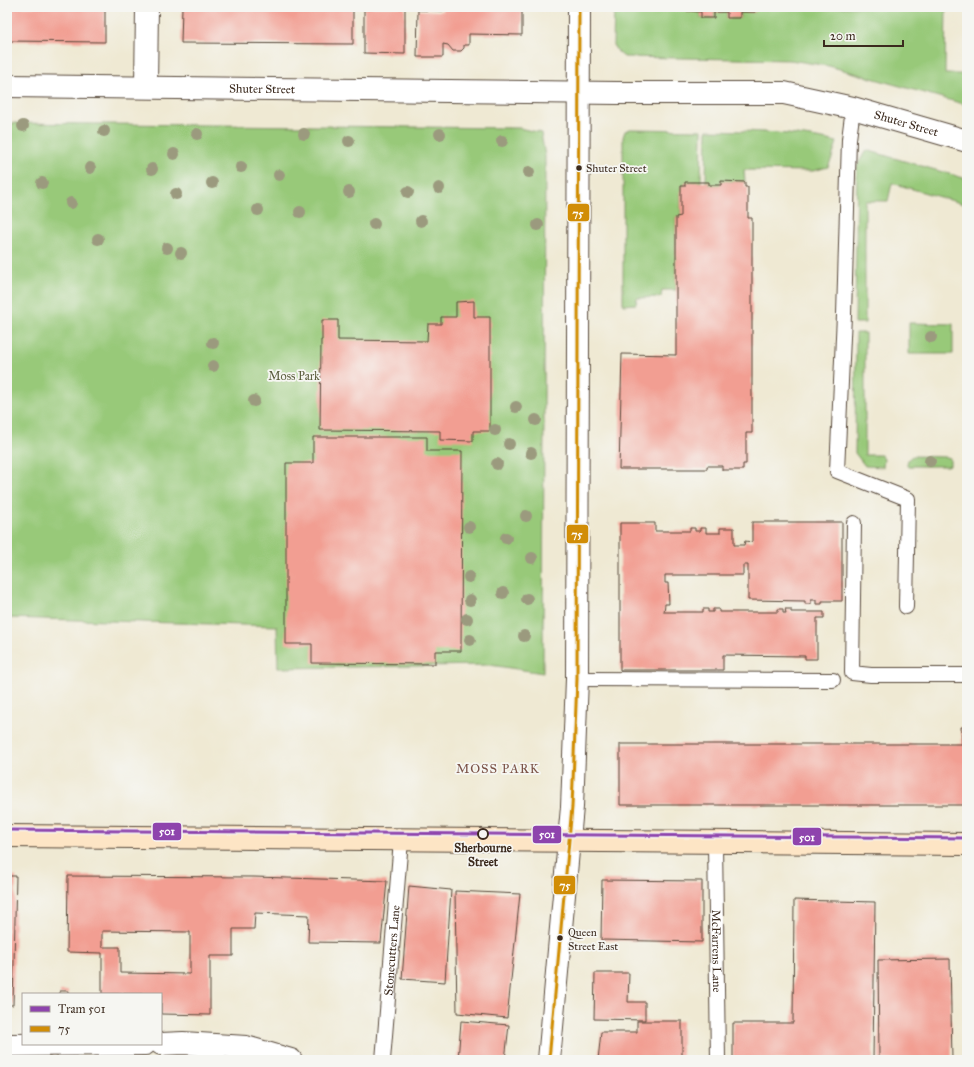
<svg xmlns="http://www.w3.org/2000/svg" width="974" height="1067" viewBox="0 0 974 1067" font-family="'IM FELL Great Primer',serif">
  <style>
    .green { fill: #98c979; stroke: #6a7a4c }
    .building { fill: #f29e92; fill-rule: evenodd }
    .lines { fill: none; stroke-linecap: round; stroke-linejoin: round }
    .service-casing { stroke: #564739; stroke-width: 16 }
    .minor-casing { stroke: #564739; stroke-width: 24 }
    .tertiary-casing { stroke: #564739; stroke-width: 24 }
    .secondary-casing { stroke: #564739; stroke-width: 24 }
    .service { stroke: #fff; stroke-width: 14 }
    .minor { stroke: #fff; stroke-width: 22 }
    .tertiary { stroke: #fff; stroke-width: 22 }
    .secondary { stroke: #fde5c5; stroke-width: 22 }
    .bus-1-casing { stroke: #f6f6f2; stroke-width: 6 }
    .bus-1 { stroke: #d18d06; stroke-width: 3 }
    .tram-1-casing { stroke: #f6f6f2; stroke-width: 6 }
    .tram-1 { stroke: #8e44ad; stroke-width: 3 }
    .tree { fill: #9b9a7e }
    .bus-dot { fill: #3b2a1e; stroke: #f6f6f2; stroke-width: 1.5 }
    .stop-dot { fill: #f6f6f2; stroke: #3b2a1e; stroke-width: 2 }
    .labels { text-anchor: middle; stroke-width: 3.5; stroke-linejoin: round; paint-order: stroke }
    .bus-label { font-size: 11px; fill: #3b2a1e; stroke: #f6f6f2; text-anchor: start }
    .street-label { font-size: 12px; fill: #3b2a1e; stroke: #f6f6f2 }
    .park-label { font-size: 12px; fill: #575a39; stroke: #f6f6f2 }
    .stop-label { font-size: 12px; font-weight: bold; fill: #3b2a1e; stroke: #f6f6f2 }
    .neighbourhood-label { font-size: 13px; letter-spacing: 1px; fill: #7b5347; stroke: #f6f6f2 }
    .line-badge { stroke: #f6f6f2; stroke-width: 1.5 }
    .badge-label { font-size: 11px; text-anchor: middle; font-weight: bold; fill: #fff }
  </style>
  <rect width="100%" height="100%" fill="#f6f6f2"/>
  <filter id="ink" filterUnits="userSpaceOnUse"><feTurbulence type="fractalNoise" baseFrequency=".025" numOctaves="2"/><feDisplacementMap in="SourceGraphic" scale="8" xChannelSelector="R" yChannelSelector="G"/><feConvolveMatrix kernelMatrix="1 2 1 2 8 2 1 2 1" color-interpolation-filters="sRGB"/></filter>
  <filter id="wash" filterUnits="userSpaceOnUse"><feTurbulence type="fractalNoise" baseFrequency=".012" numOctaves="4" result="noise"/><feDisplacementMap in="SourceGraphic" scale="16" xChannelSelector="R" yChannelSelector="G"/><feGaussianBlur stdDeviation="0.9" result="paint"/><feColorMatrix in="noise" values="0 0 0 0 0 0 0 0 0 0 0 0 0 0 0 0 0 1.4 0 .05"/><feComposite in="paint" operator="in"/></filter>
  <g filter="url(#wash)">
    <rect width="100%" height="100%" fill="#efe9d3"/>
    <path class="green" d="M 614,7 L 687,7 L 687,11 L 701,12 L 701,18 L 714,18 L 714,12 L 727,12 L 727,18 L 740,18 L 740,12 L 755,12 L 755,7 L 946,7 L 945,74 L 967,74 L 967,105 L 829,66 L 790,60 L 624,57 L 617,51 L 613,45 Z
      M 7,123 L 519,128 L 541,133 L 545,156 L 543,673 L 490,665 L 278,668 L 277,626 L 7,618 Z
      M 630,129 L 702,130 L 701,182 L 685,182 L 685,186 L 681,186 L 681,216 L 676,217 L 676,290 L 662,290 L 661,297 L 637,298 L 636,304 L 623,305 L 623,137 L 625,131 Z
      M 707,130 C 751,131 794,132 837,142 L 832,158 L 828,167 L 813,171 L 744,170 L 745,182 L 721,181 L 721,185 L 709,185 L 709,182 L 706,182 Z
      M 866,150 L 967,179 L 967,205 L 892,183 L 888,201 L 865,201 L 865,323 L 855,323 L 857,166 Z
      M 909,323 L 953,324 L 953,354 L 909,354 Z
      M 856,333 L 865,333 L 865,455 L 881,455 L 884,459 L 883,467 L 865,466 L 855,453 Z
      M 913,456 L 947,457 L 950,458 L 950,465 L 948,466 L 907,466 C 907,461 908,458 913,456 Z"/>
    <g id="blocks">
      <path class="building" d="M 7,7 L 105,7 L 105,42 L 7,41 Z
        M 182,7 L 353,7 L 353,44 L 181,43 Z
        M 364,7 L 405,7 L 405,54 L 364,53 Z
        M 443,7 L 522,7 L 522,35 L 469,34 L 469,45 L 464,45 L 464,48 L 461,51 L 453,51 L 448,45 L 443,44 L 443,57 L 417,57 L 418,10 L 443,11 Z
        M 687,7 L 755,7 L 755,12 L 740,12 L 740,18 L 727,18 L 727,12 L 714,12 L 714,18 L 701,18 L 701,12 L 687,11 Z
        M 721,181 L 745,182 L 745,187 L 748,187 L 748,218 L 752,218 L 752,433 L 746,433 L 746,464 L 743,464 L 743,470 L 722,470 L 722,466 L 707,466 L 707,469 L 619,469 L 622,354 L 676,355 L 676,217 L 681,216 L 681,186 L 685,186 L 685,182 L 709,182 L 709,185 L 721,185 Z
        M 474,301 L 474,317 L 490,317 L 490,431 L 473,431 L 473,441 L 440,440 L 440,431 L 320,430 L 321,340 L 322,340 L 322,320 L 338,320 L 338,340 L 427,341 L 428,324 L 441,324 L 441,317 L 456,317 L 456,302 Z
        M 313,437 L 427,437 L 427,451 L 462,451 L 461,651 L 435,651 L 435,664 L 312,663 L 312,644 L 286,644 L 286,463 L 313,463 Z
        M 752,522 L 842,522 L 842,601 L 822,601 L 822,604 L 816,604 L 816,600 L 811,600 L 811,604 L 805,604 L 805,601 L 748,600 L 748,565 L 743,565 L 743,575 L 665,575 L 665,583 L 668,583 L 669,604 L 665,604 L 664,612 L 703,612 L 703,609 L 708,609 L 708,612 L 713,612 L 713,609 L 719,609 L 719,612 L 778,612 L 778,609 L 783,609 L 783,613 L 786,613 L 785,609 L 791,609 L 791,612 L 824,612 L 824,618 L 817,618 L 817,659 L 805,659 L 805,656 L 723,655 L 723,670 L 620,670 L 620,523 L 655,523 L 655,531 L 690,531 L 690,528 L 695,528 L 695,531 L 700,531 L 700,528 L 706,528 L 706,533 L 720,533 L 720,528 L 734,528 L 734,545 L 744,545 L 745,541 L 752,542 Z
        M 961,727 L 967,727 L 967,805 L 620,805 L 620,744 L 962,744 Z
        M 7,876 L 16,876 L 13,1005 L 7,1005 Z
        M 68,876 L 254,877 L 387,881 L 381,943 L 308,942 L 309,915 L 255,913 L 254,929 L 233,929 L 233,956 L 210,956 L 210,1015 L 161,1014 L 161,994 L 102,994 L 102,953 L 67,952 ZM 102,931 L 190,932 L 190,974 L 120,973 L 120,947 L 102,947 Z
        M 602,880 L 702,881 L 702,942 L 601,940 Z
        M 409,886 L 451,890 L 445,982 L 402,979 Z
        M 455,891 L 520,894 L 507,1018 L 457,1013 Z
        M 794,900 L 875,902 L 873,1060 L 733,1060 L 733,1023 L 793,1023 Z
        M 950,959 L 952,1060 L 879,1060 L 878,960 Z
        M 595,973 L 629,973 L 628,1002 L 645,1002 L 645,1020 L 594,1019 Z
        M 60,991 L 68,991 L 68,994 L 60,994 Z
        M 461,1021 L 509,1025 L 505,1060 L 458,1060 Z
        M 637,1021 L 682,1021 L 682,1060 L 598,1060 L 601,1032 L 637,1032 Z"/>
    </g>
  </g>
  <g filter="url(#ink)">
    <use href="#blocks" fill-opacity="0" stroke="#564739" stroke-width="1"/>
    <g class="lines">
      <g class="service-casing">
        <g id="service">
          <path d="M 853,108 L 849,139 L 844,315 L 837,471 L 908,499 L 906,607"/>
          <path d="M 854,523 L 852,673 L 871,675 L 967,675"/>
          <path d="M 577,679 L 833,680"/>
          <path id="s1" d="M 715,843 L 718,1060"/>
          <path id="s2" d="M 383,1060 L 401,840"/>
        </g>
      </g>
      <g class="minor-casing">
        <path id="minor" d="M 146,87 L 147,7
          M 161,1044 L 183,1043 L 246,1047 L 291,1060
          M 7,1045 L 145,1044"/>
      </g>
      <g class="tertiary-casing">
        <g id="tertiary">
          <path id="s3" d="M 7,86 L 617,93 L 784,93 L 853,108 L 967,141"/>
          <path d="M 549,1060 L 572,807 L 577,679 L 579,7"/>
        </g>
      </g>
      <g class="secondary-casing">
        <path id="secondary" d="M 7,836 L 967,844"/>
      </g>
      <use href="#service" class="service"/>
      <use href="#minor" class="minor"/>
      <use href="#tertiary" class="tertiary"/>
      <use href="#secondary" class="secondary"/>
      <g class="bus-1-casing">
        <path id="bus-1" d="M 549,1060 L 572,807 L 577,679 L 579,7"/>
      </g>
      <use href="#bus-1" class="bus-1"/>
      <g class="tram-1-casing">
        <path id="tram-1" d="M 7,830 L 967,838"/>
      </g>
      <use href="#tram-1" class="tram-1"/>
    </g>
    <g class="tree">
      <circle cx="23" cy="126" r="6"/>
      <circle cx="104" cy="131" r="6"/>
      <circle cx="197" cy="134" r="6"/>
      <circle cx="304" cy="134" r="6"/>
      <circle cx="440" cy="134" r="6"/>
      <circle cx="349" cy="141" r="6"/>
      <circle cx="502" cy="141" r="6"/>
      <circle cx="174" cy="154" r="6"/>
      <circle cx="241" cy="167" r="6"/>
      <circle cx="90" cy="168" r="6"/>
      <circle cx="152" cy="169" r="6"/>
      <circle cx="529" cy="172" r="6"/>
      <circle cx="279" cy="175" r="6"/>
      <circle cx="42" cy="183" r="6"/>
      <circle cx="212" cy="183" r="6"/>
      <circle cx="439" cy="188" r="6"/>
      <circle cx="349" cy="192" r="6"/>
      <circle cx="408" cy="192" r="6"/>
      <circle cx="176" cy="194" r="6"/>
      <circle cx="71" cy="203" r="6"/>
      <circle cx="258" cy="210" r="6"/>
      <circle cx="300" cy="212" r="6"/>
      <circle cx="421" cy="221" r="6"/>
      <circle cx="374" cy="224" r="6"/>
      <circle cx="538" cy="225" r="6"/>
      <circle cx="98" cy="239" r="6"/>
      <circle cx="167" cy="248" r="6"/>
      <circle cx="181" cy="253" r="6"/>
      <circle cx="931" cy="337" r="6"/>
      <circle cx="213" cy="343" r="6"/>
      <circle cx="213" cy="366" r="6"/>
      <circle cx="254" cy="401" r="6"/>
      <circle cx="516" cy="407" r="6"/>
      <circle cx="536" cy="420" r="6"/>
      <circle cx="495" cy="430" r="6"/>
      <circle cx="509" cy="444" r="6"/>
      <circle cx="531" cy="453" r="6"/>
      <circle cx="930" cy="461" r="6"/>
      <circle cx="497" cy="464" r="6"/>
      <circle cx="526" cy="516" r="6"/>
      <circle cx="469" cy="527" r="6"/>
      <circle cx="506" cy="538" r="6"/>
      <circle cx="532" cy="558" r="6"/>
      <circle cx="469" cy="577" r="6"/>
      <circle cx="503" cy="593" r="6"/>
      <circle cx="527" cy="599" r="6"/>
      <circle cx="470" cy="600" r="6"/>
      <circle cx="467" cy="619" r="6"/>
      <circle cx="524" cy="636" r="6"/>
      <circle cx="470" cy="640" r="6"/>
    </g>
  </g>
  <g class="bus-dot">
    <circle cx="579" cy="168" r="3.5"/>
    <circle cx="560" cy="938" r="3.5"/>
  </g>
  <circle class="stop-dot" cx="483" cy="834" r="5"/>
  <g class="labels">
    <g class="bus-label">
      <text x="586" y="172">Shuter Street</text>
      <text x="568" y="936">Queen<tspan x="568" dy="14">Street East</tspan></text>
    </g>
    <g class="street-label">
      <text dy="4" stroke="none"><textPath href="#s3" startOffset="255">Shuter Street</textPath></text>
      <text dy="4" stroke="none"><textPath href="#s3" startOffset="903">Shuter Street</textPath></text>
      <text dy="4" stroke="none"><textPath href="#s2" startOffset="110">Stonecutters Lane</textPath></text>
      <text dy="4" stroke="none"><textPath href="#s1" startOffset="108">McFarrens Lane</textPath></text>
    </g>
    <g class="park-label">
      <text x="294" y="380">Moss Park</text>
    </g>
    <g class="stop-label">
      <text x="483" y="852">Sherbourne<tspan x="483" dy="14">Street</tspan></text>
    </g>
    <g class="neighbourhood-label">
      <text x="498" y="773">MOSS PARK</text>
    </g>
  </g>
  <g class="line-badge">
    <rect x="567" y="203" width="23" height="19" rx="4" fill="#d18d06"/>
    <rect x="566" y="524" width="23" height="20" rx="4" fill="#d18d06"/>
    <rect x="152" y="822" width="30" height="19" rx="4" fill="#8e44ad"/>
    <rect x="532" y="825" width="30" height="19" rx="4" fill="#8e44ad"/>
    <rect x="792" y="827" width="30" height="19" rx="4" fill="#8e44ad"/>
    <rect x="553" y="875" width="23" height="20" rx="4" fill="#d18d06"/>
  </g>
  <g class="badge-label">
    <text x="578" y="217">75</text>
    <text x="577" y="538">75</text>
    <text x="167" y="835">501</text>
    <text x="547" y="838">501</text>
    <text x="807" y="841">501</text>
    <text x="565" y="889">75</text>
  </g>
  <rect width="974" height="1067" fill="none" stroke="#f6f6f2" stroke-width="24"/>
  <rect x="22" y="993" width="140" height="52" fill="#f6f6f2" stroke="#aba49d"/>
  <rect x="30" y="1006" width="20" height="6" fill="#8e44ad" stroke="#aba49d"/>
  <text x="58" y="1013" font-size="12" fill="#3b2a1e">Tram 501</text>
  <rect x="30" y="1026" width="20" height="6" fill="#d18d06" stroke="#aba49d"/>
  <text x="58" y="1033" font-size="12" fill="#3b2a1e">75</text>
  <path d="M824 40v6h79v-6" fill="none" stroke="#3b2a1e" stroke-width="2"/>
  <text x="830" y="40" font-size="12" fill="#3b2a1e" stroke="#f6f6f2" stroke-width="3" paint-order="stroke">20 m</text>
</svg>
